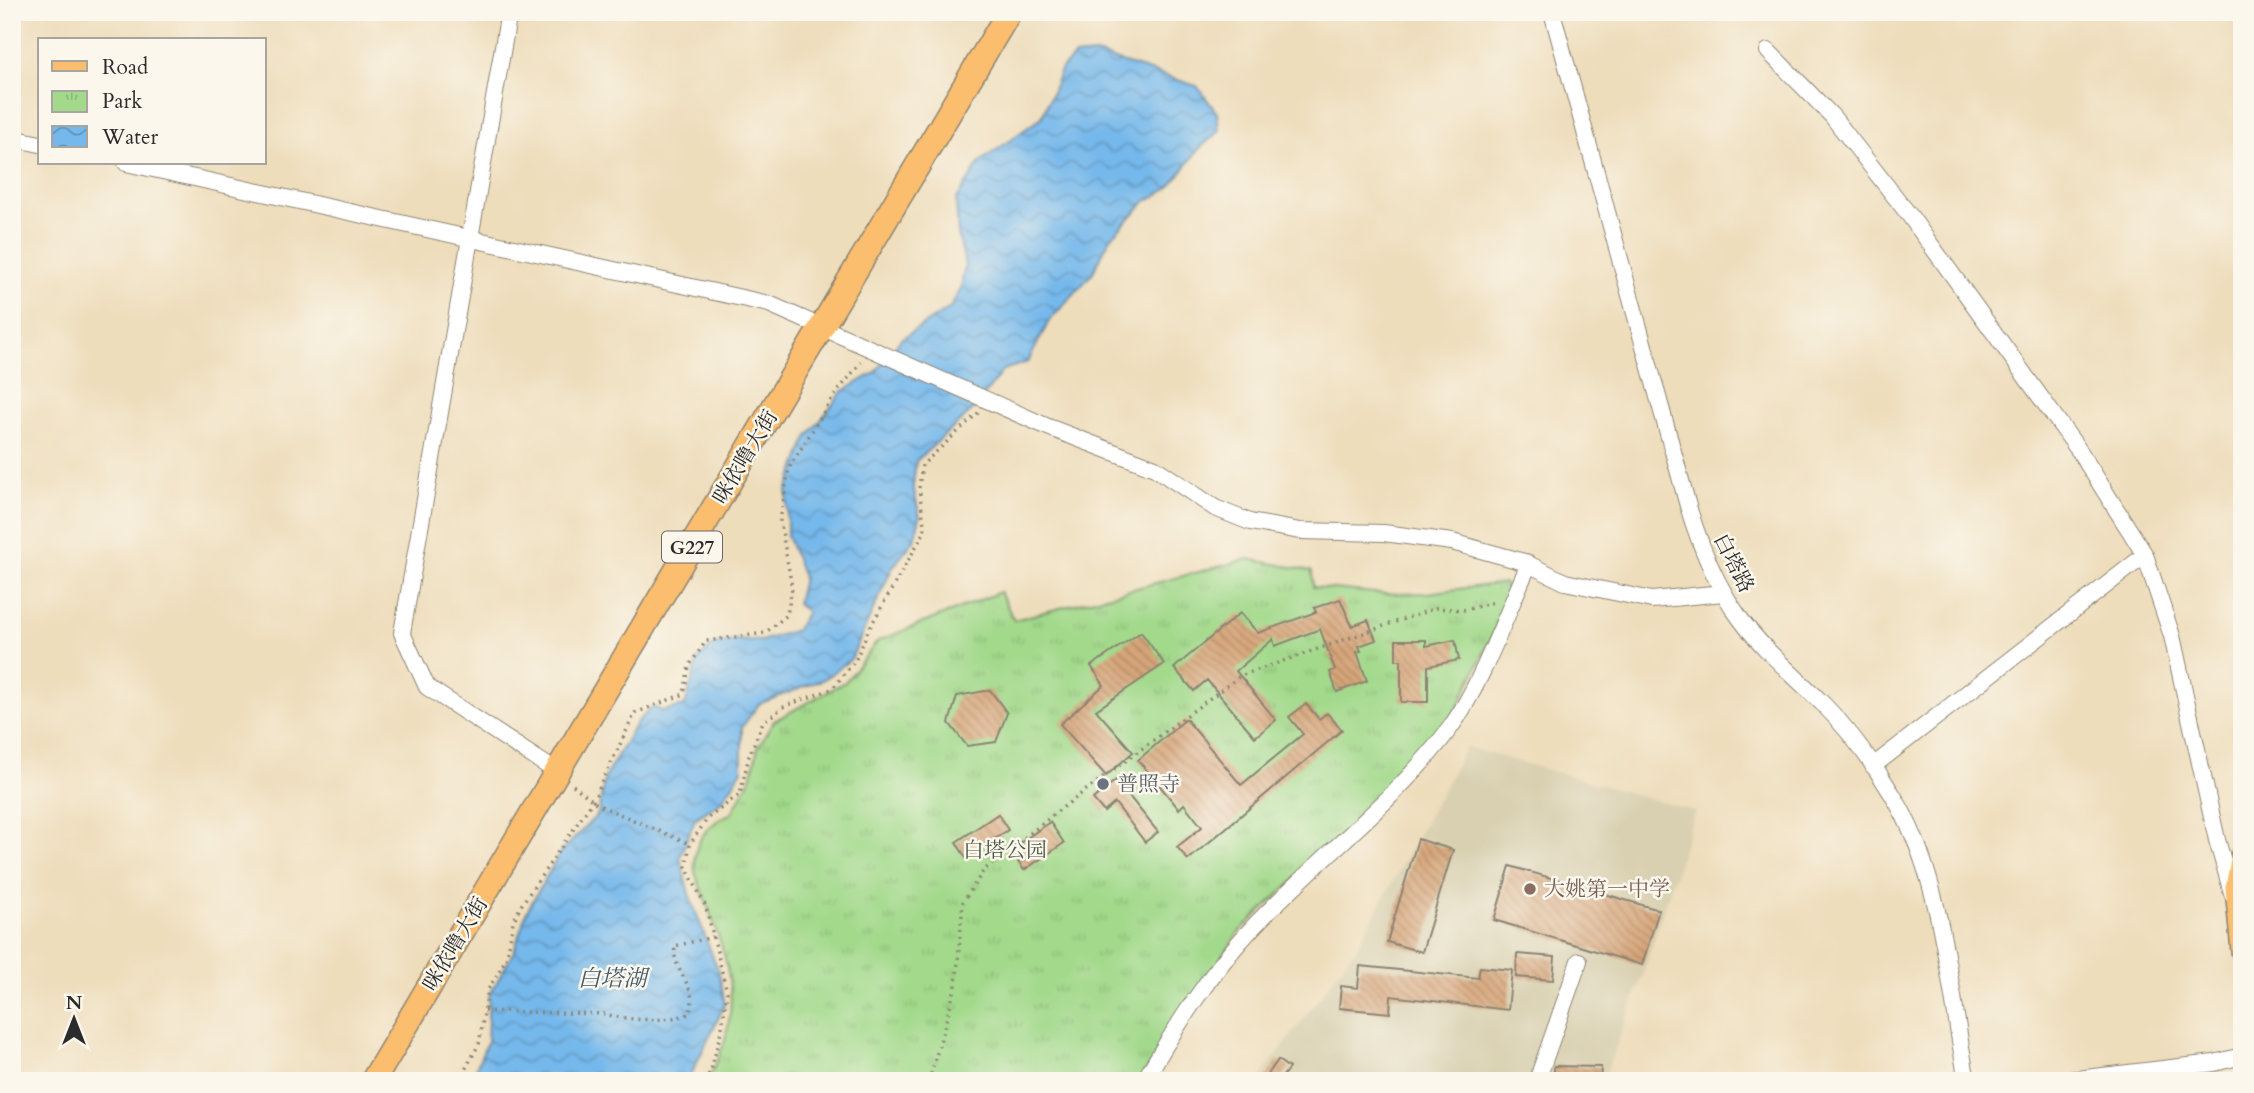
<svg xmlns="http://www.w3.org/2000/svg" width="2254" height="1093" viewBox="0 0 2254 1093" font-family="Cardo,'Noto Serif SC',serif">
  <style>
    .built { fill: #d9d0b1 }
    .park { fill: url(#park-tufts); stroke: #66825b; stroke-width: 2 }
    .water { fill: url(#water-waves); stroke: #50728b; stroke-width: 2 }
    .building { fill: url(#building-back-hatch) }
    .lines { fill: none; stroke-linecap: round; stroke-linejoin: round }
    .minor-casing { stroke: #8c8473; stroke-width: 18 }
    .major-casing { stroke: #8c8473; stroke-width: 24 }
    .highway-casing { stroke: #8c8473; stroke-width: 27 }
    .path { stroke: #8c8473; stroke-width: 3.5; stroke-dasharray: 2 5; stroke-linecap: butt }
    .minor { stroke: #fff; stroke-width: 16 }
    .major { stroke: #fbbd6e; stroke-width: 21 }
    .highway { stroke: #fbbd6e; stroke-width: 24 }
    .worship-dot { fill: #6b7280; stroke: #fbf7ec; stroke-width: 2.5 }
    .education-dot { fill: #8d6e63; stroke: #fbf7ec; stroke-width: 2.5 }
    .labels { text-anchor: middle; stroke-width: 5; stroke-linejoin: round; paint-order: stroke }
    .shield { fill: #fbf7ec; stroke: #696865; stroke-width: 2 }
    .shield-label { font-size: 19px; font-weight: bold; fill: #2b2b2b }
    .street-label { font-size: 21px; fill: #2b2b2b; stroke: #fbf7ec }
    .worship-label { font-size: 21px; fill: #5b616d; stroke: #fbf7ec; text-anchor: start }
    .park-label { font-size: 21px; fill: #495643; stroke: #fbf7ec }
    .education-label { font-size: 21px; fill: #785e54; stroke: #fbf7ec; text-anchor: start }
    .water-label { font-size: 23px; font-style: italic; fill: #455c6e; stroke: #fbf7ec }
  </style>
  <defs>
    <pattern id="park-tufts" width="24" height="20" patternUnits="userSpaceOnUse" patternTransform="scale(1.75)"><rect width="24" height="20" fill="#a2d98b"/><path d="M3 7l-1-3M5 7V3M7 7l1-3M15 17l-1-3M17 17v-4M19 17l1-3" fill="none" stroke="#8cba78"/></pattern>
    <pattern id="water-waves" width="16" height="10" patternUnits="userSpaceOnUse" patternTransform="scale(1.75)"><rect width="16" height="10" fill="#75b8eb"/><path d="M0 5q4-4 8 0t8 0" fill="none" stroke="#6096bf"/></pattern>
    <pattern id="building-back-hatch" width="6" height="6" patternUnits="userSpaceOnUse" patternTransform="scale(1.75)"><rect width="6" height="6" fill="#d7a579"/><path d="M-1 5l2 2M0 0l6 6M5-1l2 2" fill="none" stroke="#af8763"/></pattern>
  </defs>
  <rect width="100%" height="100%" fill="#fbf7ec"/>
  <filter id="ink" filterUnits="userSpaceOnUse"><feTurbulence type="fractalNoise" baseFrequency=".0143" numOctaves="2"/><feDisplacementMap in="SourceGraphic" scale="14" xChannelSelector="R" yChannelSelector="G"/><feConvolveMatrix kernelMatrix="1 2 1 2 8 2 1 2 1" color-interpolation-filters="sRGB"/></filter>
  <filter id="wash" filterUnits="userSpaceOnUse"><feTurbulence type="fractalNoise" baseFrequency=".00686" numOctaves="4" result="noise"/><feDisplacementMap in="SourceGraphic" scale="28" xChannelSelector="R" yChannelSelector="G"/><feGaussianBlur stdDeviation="1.57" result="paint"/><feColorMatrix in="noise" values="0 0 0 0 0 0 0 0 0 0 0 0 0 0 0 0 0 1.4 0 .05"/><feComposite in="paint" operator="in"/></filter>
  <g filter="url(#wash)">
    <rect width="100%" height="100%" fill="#edb"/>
    <path class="built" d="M 1466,747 L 1695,811 L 1641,981 L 1603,1081 L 1257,1081 L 1357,947 Z"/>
    <path class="park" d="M 1248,559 L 1312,571 L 1313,587 L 1385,594 L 1427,593 L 1504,583 L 1511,597 L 1455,713 L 1367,812 L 1240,931 L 1139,1081 L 707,1081 C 753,1001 723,951 695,872 C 692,843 706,824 732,813 L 752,775 L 758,747 L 774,721 L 845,682 L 878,641 L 1000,592 L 1014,620 Z"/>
    <path class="water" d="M 1096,54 L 1197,86 L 1217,113 L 1219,131 L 1199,149 L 1169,188 L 1145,202 L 1111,237 L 1092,274 L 1049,321 L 1028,362 L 1003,370 L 974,409 L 916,461 L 913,486 L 920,517 L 914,540 L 892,568 L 851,659 L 824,679 L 759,704 L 742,727 L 742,770 L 722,801 L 695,819 L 680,857 L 689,894 L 719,973 L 725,1004 L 688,1081 L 467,1081 L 472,1078 L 487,1042 L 489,996 L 514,951 L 527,911 L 560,853 L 598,814 L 605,777 L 637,722 L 653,707 L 662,711 L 685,706 L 698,659 L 714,645 L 735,640 L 761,641 L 796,630 L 807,612 L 797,604 L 803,578 L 787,535 L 787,491 L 807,438 L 842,392 L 876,372 L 901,339 L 950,308 L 961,288 L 965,264 L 958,234 L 956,200 L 980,162 L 1042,117 L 1062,68 L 1075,56 Z"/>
    <g id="blocks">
      <path class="building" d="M 1340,599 L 1352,626 L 1368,620 L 1376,640 L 1359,646 L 1361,651 L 1357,652 L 1367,681 L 1337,692 L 1330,672 L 1335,670 L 1320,629 L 1275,646 L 1273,639 L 1236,671 L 1276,720 L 1255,737 L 1207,680 L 1194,691 L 1174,668 L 1240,613 L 1258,633 L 1316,612 L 1314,608 Z
        M 1141,632 L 1164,664 L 1096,710 L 1133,752 L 1106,776 L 1060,724 L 1104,685 L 1091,666 Z
        M 1396,640 L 1426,640 L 1426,646 L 1455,640 L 1459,660 L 1428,666 L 1428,702 L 1401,702 L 1401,660 L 1396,660 Z
        M 990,690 L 1007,713 L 996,742 L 967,746 L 949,723 L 957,696 Z
        M 1306,704 L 1319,719 L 1327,713 L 1342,730 L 1188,860 L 1177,847 L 1202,827 L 1184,804 L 1179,809 L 1138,760 L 1186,719 L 1241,785 L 1303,734 L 1289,717 Z
        M 1116,780 L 1158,832 L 1145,842 L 1115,803 L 1104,812 L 1093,799 Z
        M 998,814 L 1008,830 L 966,858 L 956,842 Z
        M 1050,822 L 1064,843 L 1024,870 L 1010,850 Z
        M 1418,839 L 1453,850 L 1422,952 L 1387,942 Z
        M 1510,866 L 1659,910 L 1642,965 L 1494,920 Z
        M 1517,954 L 1555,957 L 1553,980 L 1516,977 Z
        M 1360,966 L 1478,978 L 1480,967 L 1512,970 L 1508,1010 L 1391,996 L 1390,1013 L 1339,1008 L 1341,986 L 1358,988 Z
        M 1278,1060 L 1289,1068 L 1279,1081 L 1263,1081 Z
        M 1554,1066 L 1601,1067 L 1600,1081 L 1554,1081 Z"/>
    </g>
  </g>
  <g filter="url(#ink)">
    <use href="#blocks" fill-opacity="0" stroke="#8c8473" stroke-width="2"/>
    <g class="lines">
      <g class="minor-casing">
        <path id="minor" d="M 509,12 L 402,633 L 427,687 L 557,772
          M 1552,12 L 1688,506 C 1700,546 1715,583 1739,617 C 1763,650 1795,676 1824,705 C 1850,731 1873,763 1892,794 C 1943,875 1949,988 1967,1081
          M 1768,51 L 1832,116 L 1910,216 L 2080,452 L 2145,555 L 2172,636 L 2217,840 L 2233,896
          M 12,138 L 40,144
          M 126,163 L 769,304 L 1048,427 L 1155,468 L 1215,508 L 1250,522 L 1300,531 L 1384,533 L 1452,542 L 1524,562 L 1565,582 L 1652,600 L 1723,593
          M 1873,766 L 2145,555
          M 1144,1081 C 1177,1025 1210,972 1255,925 C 1319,858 1395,802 1450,728 C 1482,684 1506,614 1529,564
          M 1537,1081 L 1579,961
          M 2060,1081 L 2214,1063 L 2242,1056"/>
      </g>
      <g class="major-casing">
        <path id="major" d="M 2242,855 L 2236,888 L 2242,951"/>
      </g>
      <g class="highway-casing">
        <path id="highway" d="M 373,1081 L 1009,12"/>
      </g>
      <path class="path" d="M 573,785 L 598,805 L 690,844
        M 484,1011 L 605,1014 C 630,1021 665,1022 689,1014 C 701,987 671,973 675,946 L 713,937
        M 459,1081 L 479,1044 L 488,990 L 507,957 L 513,922 L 522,904 L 593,801 L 635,713 L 684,694 L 689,666 L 706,641 L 765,633 L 787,615 L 792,588 L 780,520 L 789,468 L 832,399 L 861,362
        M 705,1081 L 711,1070 L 722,1027 L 727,992 L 706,907 L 686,867 L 690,844 L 708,818 L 740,794 L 749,756 L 763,722 L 785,706 L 832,689 L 855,661 L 869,629 L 925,531 L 919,488 L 922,465 L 979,412
        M 929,1081 L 956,985 L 963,902 L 984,870 L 1058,811 L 1240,676 L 1436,608 L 1465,610 L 1494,602"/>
      <use href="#minor" class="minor"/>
      <use href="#major" class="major"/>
      <use href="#highway" class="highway"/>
    </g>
  </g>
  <circle class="worship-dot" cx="1103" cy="784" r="7"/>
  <circle class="education-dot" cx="1530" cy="889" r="7"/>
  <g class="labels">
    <rect class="shield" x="662" y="531.5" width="60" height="31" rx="5"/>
    <g class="shield-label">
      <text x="692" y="554">G227</text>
    </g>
    <g class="street-label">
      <text transform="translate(745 457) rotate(-59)" y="7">咪依噜大街</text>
      <text transform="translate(1734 563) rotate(63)" y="7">白塔路</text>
      <text transform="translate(455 944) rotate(-59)" y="7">咪依噜大街</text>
    </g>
    <g class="worship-label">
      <text x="1117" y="791">普照寺</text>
    </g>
    <g class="park-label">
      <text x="1005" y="857">白塔公园</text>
    </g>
    <g class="education-label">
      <text x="1544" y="896">大姚第一中学</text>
    </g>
    <g class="water-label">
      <text x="612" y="986">白塔湖</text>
    </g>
  </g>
  <rect width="2254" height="1093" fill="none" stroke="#fbf7ec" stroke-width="42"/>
  <rect x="38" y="38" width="228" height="126" fill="#fbf7ec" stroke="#a8a59f" stroke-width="2"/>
  <rect x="52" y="61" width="35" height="10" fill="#fbbd6e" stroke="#a8a59f" stroke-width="2"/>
  <text x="102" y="74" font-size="21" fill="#2b2b2b">Road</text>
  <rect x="52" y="91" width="35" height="21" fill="url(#park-tufts)" stroke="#a8a59f" stroke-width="2"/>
  <text x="102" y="108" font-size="21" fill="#2b2b2b">Park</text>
  <rect x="52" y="126" width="35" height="21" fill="url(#water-waves)" stroke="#a8a59f" stroke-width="2"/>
  <text x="102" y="144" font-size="21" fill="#2b2b2b">Water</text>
  <g transform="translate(74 1019)" stroke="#fbf7ec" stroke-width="5" paint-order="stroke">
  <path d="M0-5L12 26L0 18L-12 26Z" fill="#2b2b2b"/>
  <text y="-10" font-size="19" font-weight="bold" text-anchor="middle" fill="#2b2b2b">N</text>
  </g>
</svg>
